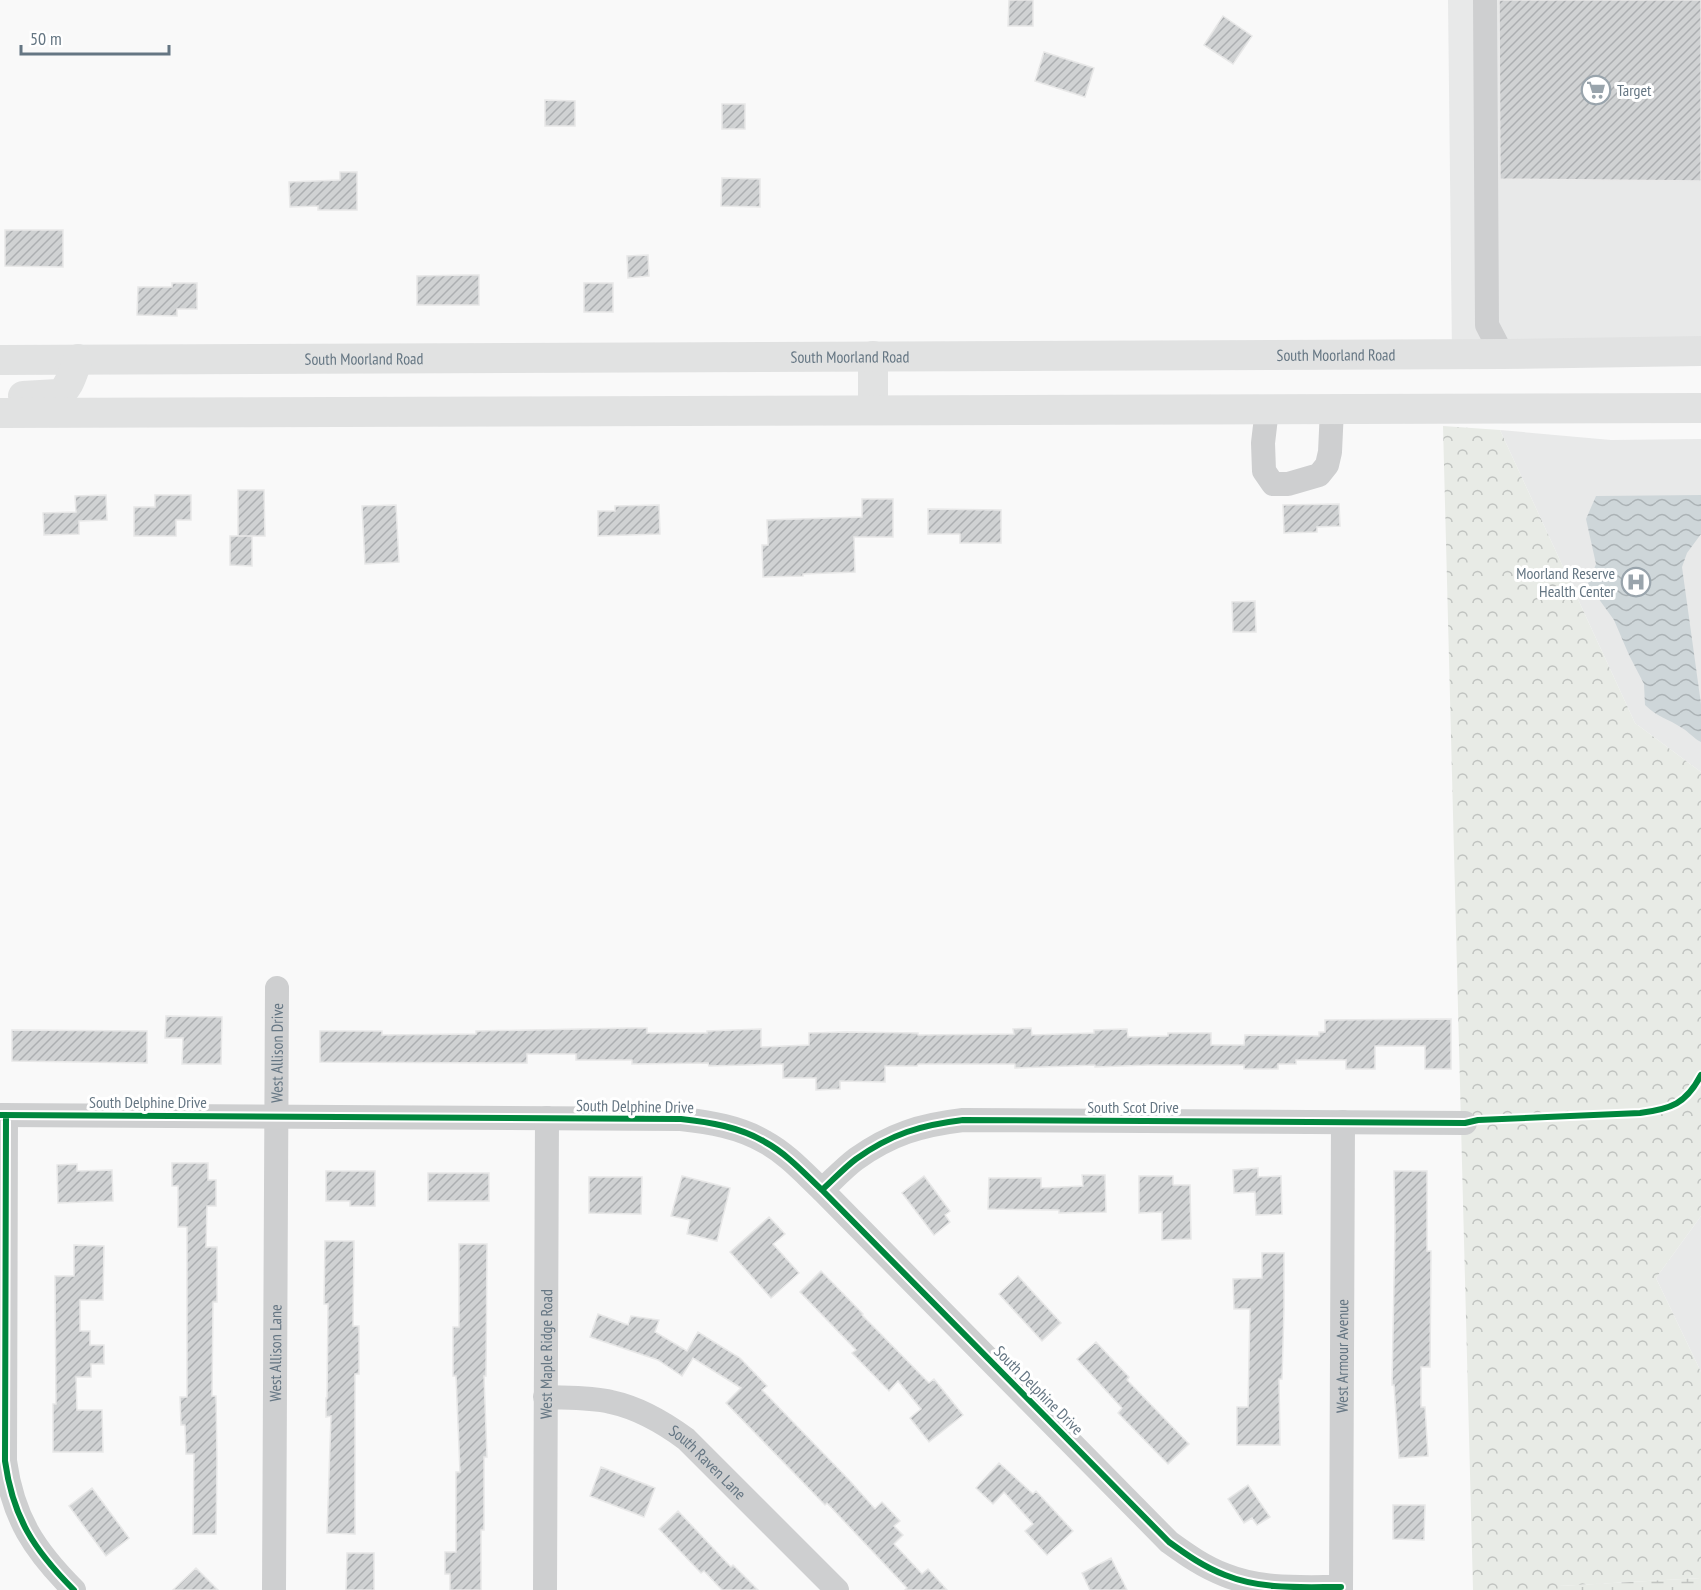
<svg xmlns="http://www.w3.org/2000/svg" width="1701" height="1590" viewBox="0 0 1701 1590" font-family="'PT Sans Narrow',sans-serif">
  <style>
    .built { fill: #e8e9e9 }
    .forest { fill: url(#forest-crowns) }
    .wetland { fill: url(#wetland-marsh) }
    .water { fill: url(#water-waves) }
    .building { fill: url(#building-hatch); stroke: #e8e8e8; stroke-width: 1.5 }
    .lines { fill: none; stroke-linecap: round; stroke-linejoin: round }
    .minor { stroke: #cecfd0; stroke-width: 24 }
    .major { stroke: #e1e2e2; stroke-width: 30 }
    .cycleway-casing { stroke: #fff; stroke-width: 10 }
    .cycleway { stroke: #00873e; stroke-width: 6 }
    .labels { text-anchor: middle; stroke-width: 6; stroke-linejoin: round; paint-order: stroke }
    .poi-label { font-size: 16px; fill: #657683; stroke: #fff; text-anchor: start }
    .street-label { font-size: 16px; fill: #657683; stroke: #fff }
  </style>
  <defs>
    <pattern id="forest-crowns" width="20" height="18" patternUnits="userSpaceOnUse" patternTransform="scale(1.5)"><rect width="20" height="18" fill="#e8ebe6"/><path d="M2 6a3 3 0 1 1 6 0M12 15a3 3 0 1 1 6 0" fill="none" stroke="#c0c3c0"/></pattern>
    <pattern id="wetland-marsh" width="20" height="14" patternUnits="userSpaceOnUse" patternTransform="scale(1.5)"><rect width="20" height="14" fill="#e8ebe6"/><path d="M1 5h8M5 5V1M11 12h8M15 12V8" fill="none" stroke="#c0c3c0"/></pattern>
    <pattern id="water-waves" width="16" height="10" patternUnits="userSpaceOnUse" patternTransform="scale(1.5)"><rect width="16" height="10" fill="#ced6d9"/><path d="M0 5q4-4 8 0t8 0" fill="none" stroke="#abb2b5"/></pattern>
    <pattern id="building-hatch" width="6" height="6" patternUnits="userSpaceOnUse" patternTransform="scale(1.5)"><rect width="6" height="6" fill="#d0d2d3"/><path d="M-1 1l2-2M0 6l6-6M5 7l2-2" fill="none" stroke="#acafb1"/></pattern>
  </defs>
  <rect width="100%" height="100%" fill="#f9f9f9"/>
  <path class="built" d="M 1448,0 L 1701,0 L 1701,351 L 1452,354 Z
    M 1500,430 L 1611,440 L 1701,439 L 1701,772 L 1635,723 Z
    M 1701,1216 L 1701,1372 L 1656,1278 Z"/>
  <path class="forest" d="M 1443,426 L 1500,430 L 1635,723 L 1701,772 L 1701,1216 L 1656,1278 L 1701,1372 L 1701,1578 L 1559,1586 L 1559,1590 L 1473,1590 Z"/>
  <path class="wetland" d="M 1701,1578 L 1701,1590 L 1559,1590 L 1559,1586 Z"/>
  <path class="water" d="M 1701,495 L 1701,534 L 1687,553 L 1682,567 L 1701,704 L 1701,742 C 1693,738 1689,732 1682,728 C 1669,719 1657,717 1645,705 L 1644,684 L 1629,655 L 1614,620 L 1588,584 L 1596,564 L 1586,519 L 1596,496 Z"/>
  <path class="building" d="M 1009,0 L 1033,0 L 1033,26 L 1008,26 Z
    M 1499,0 L 1701,0 L 1701,181 L 1500,179 Z
    M 1223,16 L 1252,36 L 1233,64 L 1204,45 Z
    M 1044,52 L 1094,68 L 1085,97 L 1035,81 Z
    M 545,100 L 575,101 L 575,126 L 545,126 Z
    M 722,104 L 745,104 L 745,129 L 722,129 Z
    M 340,172 L 357,172 L 357,210 L 318,210 L 318,206 L 290,207 L 289,182 L 340,180 Z
    M 722,178 L 760,179 L 760,207 L 721,206 Z
    M 5,230 L 63,230 L 63,267 L 5,266 Z
    M 648,255 L 649,276 L 628,278 L 627,256 Z
    M 469,275 L 479,275 L 479,305 L 417,305 L 417,276 Z
    M 172,283 L 197,283 L 197,309 L 177,309 L 177,316 L 137,315 L 138,287 L 172,287 Z
    M 584,283 L 613,283 L 613,312 L 584,312 Z
    M 238,490 L 264,490 L 265,536 L 238,536 Z
    M 106,495 L 107,520 L 79,521 L 79,534 L 44,535 L 43,513 L 76,512 L 75,496 Z
    M 155,495 L 191,495 L 191,520 L 176,520 L 176,536 L 134,536 L 134,507 L 155,507 Z
    M 862,499 L 893,499 L 893,537 L 854,537 L 855,572 L 803,574 L 803,576 L 763,577 L 762,545 L 768,545 L 767,520 L 862,517 Z
    M 1339,504 L 1340,526 L 1317,527 L 1317,532 L 1284,533 L 1283,505 Z
    M 396,505 L 399,562 L 365,564 L 362,506 Z
    M 659,505 L 660,534 L 598,536 L 598,511 L 615,511 L 615,506 Z
    M 928,509 L 1001,510 L 1001,543 L 960,543 L 960,534 L 928,534 Z
    M 230,536 L 252,536 L 252,566 L 230,565 Z
    M 1255,601 L 1256,632 L 1233,632 L 1232,602 Z
    M 166,1016 L 222,1017 L 221,1064 L 182,1064 L 183,1038 L 165,1038 Z
    M 1451,1019 L 1451,1069 L 1425,1069 L 1425,1046 L 1375,1046 L 1375,1069 L 1346,1069 L 1346,1060 L 1296,1060 L 1296,1064 L 1278,1064 L 1278,1069 L 1244,1069 L 1244,1065 L 1148,1065 L 1095,1067 L 1095,1065 L 1015,1068 L 1015,1064 L 918,1064 L 917,1066 L 885,1066 L 885,1082 L 840,1081 L 840,1089 L 816,1090 L 816,1078 L 783,1078 L 783,1064 L 709,1066 L 708,1063 L 632,1064 L 632,1060 L 576,1060 L 576,1054 L 527,1054 L 527,1063 L 320,1062 L 320,1031 L 382,1031 L 382,1035 L 476,1034 L 476,1031 L 631,1028 L 647,1028 L 647,1033 L 707,1033 L 707,1031 L 761,1029 L 761,1047 L 809,1045 L 809,1033 L 847,1032 L 918,1033 L 918,1035 L 1014,1034 L 1013,1029 L 1031,1028 L 1032,1035 L 1094,1033 L 1094,1030 L 1127,1029 L 1128,1037 L 1168,1036 L 1168,1033 L 1211,1033 L 1211,1045 L 1244,1045 L 1245,1035 L 1319,1036 L 1319,1032 L 1325,1032 L 1325,1020 Z
    M 12,1030 L 147,1031 L 147,1063 L 12,1061 Z
    M 172,1163 L 208,1163 L 208,1180 L 216,1180 L 216,1206 L 207,1206 L 206,1247 L 217,1247 L 217,1302 L 213,1302 L 212,1396 L 216,1396 L 217,1461 L 216,1534 L 193,1534 L 194,1454 L 186,1454 L 185,1425 L 181,1425 L 180,1397 L 187,1397 L 187,1227 L 178,1227 L 178,1186 L 172,1186 Z
    M 77,1164 L 77,1171 L 112,1170 L 113,1201 L 58,1203 L 57,1165 Z
    M 1258,1168 L 1258,1177 L 1281,1176 L 1282,1214 L 1256,1215 L 1255,1192 L 1234,1193 L 1233,1170 Z
    M 326,1171 L 375,1171 L 375,1206 L 350,1206 L 350,1201 L 326,1201 Z
    M 1394,1171 L 1427,1171 L 1427,1251 L 1431,1251 L 1430,1367 L 1421,1367 L 1421,1407 L 1425,1407 L 1428,1456 L 1399,1458 L 1394,1385 L 1392,1385 L 1395,1231 Z
    M 428,1173 L 489,1173 L 489,1201 L 428,1201 Z
    M 1082,1175 L 1105,1175 L 1106,1212 L 1059,1213 L 1059,1210 L 988,1209 L 989,1178 L 1041,1178 L 1041,1188 L 1083,1186 Z
    M 682,1176 L 730,1188 L 717,1241 L 687,1234 L 690,1220 L 671,1216 Z
    M 924,1176 L 950,1211 L 945,1215 L 950,1222 L 934,1235 L 902,1193 Z
    M 1139,1176 L 1173,1176 L 1173,1185 L 1190,1185 L 1191,1239 L 1162,1240 L 1162,1212 L 1139,1213 Z
    M 589,1177 L 642,1177 L 641,1214 L 589,1213 Z
    M 769,1217 L 785,1234 L 773,1244 L 799,1273 L 771,1298 L 730,1252 Z
    M 325,1241 L 354,1241 L 353,1326 L 359,1326 L 359,1374 L 355,1374 L 355,1534 L 327,1533 L 331,1416 L 326,1417 L 326,1398 L 327,1398 L 328,1304 L 324,1304 Z
    M 459,1244 L 487,1244 L 486,1376 L 484,1376 L 487,1457 L 484,1457 L 484,1530 L 481,1530 L 481,1590 L 450,1590 L 450,1574 L 445,1574 L 445,1552 L 456,1552 L 456,1472 L 460,1472 L 456,1376 L 453,1376 L 453,1327 L 459,1327 Z
    M 74,1245 L 104,1246 L 103,1300 L 80,1300 L 80,1331 L 90,1331 L 90,1345 L 104,1345 L 104,1364 L 91,1364 L 91,1377 L 76,1377 L 77,1410 L 102,1410 L 103,1452 L 53,1452 L 53,1404 L 56,1404 L 55,1276 L 74,1276 Z
    M 1262,1253 L 1284,1253 L 1284,1308 L 1282,1379 L 1279,1379 L 1280,1445 L 1237,1445 L 1237,1407 L 1248,1407 L 1250,1309 L 1234,1309 L 1233,1279 L 1262,1278 Z
    M 821,1271 L 863,1314 L 862,1315 L 929,1383 L 934,1379 L 963,1415 L 929,1442 L 910,1418 L 921,1409 L 898,1381 L 889,1391 L 852,1353 L 856,1350 L 800,1292 Z
    M 1018,1276 L 1061,1323 L 1042,1341 L 999,1294 Z
    M 598,1314 L 628,1325 L 631,1316 L 659,1320 L 655,1332 L 687,1351 L 698,1332 L 740,1358 L 767,1386 L 762,1390 L 850,1481 L 875,1509 L 882,1502 L 900,1521 L 894,1526 L 903,1535 L 894,1544 L 922,1574 L 928,1569 L 947,1590 L 905,1590 L 907,1588 L 827,1503 L 825,1505 L 726,1403 L 741,1388 L 693,1358 L 682,1376 L 658,1360 L 590,1337 Z
    M 1096,1342 L 1129,1377 L 1127,1380 L 1189,1444 L 1168,1464 L 1118,1413 L 1122,1408 L 1077,1359 Z
    M 999,1463 L 1033,1494 L 1036,1491 L 1073,1531 L 1047,1555 L 1025,1531 L 1033,1524 L 1004,1492 L 993,1504 L 976,1488 Z
    M 601,1467 L 655,1488 L 644,1517 L 590,1496 Z
    M 1248,1485 L 1270,1517 L 1257,1525 L 1252,1518 L 1244,1523 L 1228,1499 Z
    M 92,1488 L 129,1538 L 106,1556 L 69,1506 Z
    M 1393,1505 L 1425,1505 L 1424,1540 L 1393,1539 Z
    M 678,1511 L 731,1567 L 733,1565 L 758,1590 L 722,1590 L 704,1571 L 701,1573 L 659,1529 Z
    M 347,1553 L 374,1553 L 374,1590 L 346,1590 Z
    M 1111,1558 L 1127,1590 L 1090,1590 L 1082,1573 Z
    M 196,1568 L 218,1590 L 173,1590 Z"/>
  <g class="lines">
    <g class="minor">
      <path d="M 1485,0 L 1487,325 L 1502,354"/>
      <path d="M 1267,409 L 1263,443 L 1264,471 L 1273,484 L 1288,484 L 1319,475 L 1327,465 L 1330,452 L 1332,409"/>
      <path d="M 0,1115 L 681,1119 C 709,1122 740,1127 765,1142 C 787,1154 804,1173 822,1190 L 1169,1542 C 1187,1555 1204,1567 1225,1575 C 1262,1590 1302,1587 1341,1587"/>
      <path d="M 6,1115 L 5,1461 C 13,1518 34,1550 74,1590"/>
      <path d="M 822,1190 C 833,1180 844,1168 856,1159 C 891,1134 921,1125 963,1120 L 1465,1123"/>
      <path id="s1" d="M 545,1397 C 567,1398 590,1397 611,1402 C 639,1408 663,1422 686,1439 L 837,1590"/>
      <path id="s2" d="M 274,1590 L 277,988"/>
      <path id="s3" d="M 545,1590 L 547,1118"/>
      <path id="s4" d="M 1341,1590 L 1343,1122"/>
    </g>
    <g class="major">
      <path d="M 873,356 L 873,410"/>
      <path id="s5" d="M 0,360 L 1502,354 L 1701,351"/>
      <path d="M 23,396 L 58,394 C 70,389 73,371 78,359"/>
      <path d="M 0,413 L 1701,408"/>
    </g>
    <g class="cycleway-casing">
      <path id="cycleway" d="M 0,1115 L 681,1119 C 709,1122 740,1127 765,1142 C 787,1154 804,1173 822,1190 L 1169,1542 C 1187,1555 1204,1567 1225,1575 C 1262,1590 1302,1587 1341,1587
        M 6,1115 L 5,1461 C 13,1518 34,1550 74,1590
        M 822,1190 C 833,1180 844,1168 856,1159 C 891,1134 921,1125 963,1120 L 1465,1123 L 1478,1120 L 1640,1113 C 1671,1109 1686,1104 1701,1075"/>
    </g>
    <use href="#cycleway" class="cycleway"/>
  </g>
  <defs>
    <g id="supermarket-ring" transform="scale(1.5)"><circle r="9.5" fill="#fff" stroke="#99a4ac" stroke-width="1.5"/><path d="M-6-5.5h2.5l.6 2H6L4.5 2H-2.5L-4.4-4H-6ZM-1.5 3.2a1.3 1.3 0 1 0 .1 0ZM3 3.2a1.3 1.3 0 1 0 .1 0Z" fill="#99a4ac"/></g>
    <g id="hospital-ring" transform="scale(1.5)"><circle r="9.5" fill="#fff" stroke="#99a4ac" stroke-width="1.5"/><path d="M-5-5h3v3.5h4V-5h3V5h-3V1.5h-4V5h-3Z" fill="#99a4ac"/></g>
  </defs>
  <g fill-rule="evenodd">
    <use href="#supermarket-ring" x="1596" y="90"/>
    <use href="#hospital-ring" x="1636" y="582"/>
  </g>
  <g class="labels">
    <g class="poi-label">
      <text x="1617" y="96">Target</text>
      <text x="1615" y="579" text-anchor="end">Moorland Reserve<tspan x="1615" dy="18">Health Center</tspan></text>
    </g>
    <g class="street-label">
      <text dy="6" stroke="none"><textPath href="#s5" startOffset="1336">South Moorland Road</textPath></text>
      <text dy="6" stroke="none"><textPath href="#s5" startOffset="850">South Moorland Road</textPath></text>
      <text dy="6" stroke="none"><textPath href="#s5" startOffset="364">South Moorland Road</textPath></text>
      <text dy="6" stroke="none"><textPath href="#s2" startOffset="537">West Allison Drive</textPath></text>
      <text x="148" y="1108">South Delphine Drive</text>
      <text transform="translate(635 1106) rotate(1)" y="6">South Delphine Drive</text>
      <text x="1133" y="1113">South Scot Drive</text>
      <text dy="6" stroke="none"><textPath href="#s2" startOffset="237">West Allison Lane</textPath></text>
      <text dy="6" stroke="none"><textPath href="#s3" startOffset="236">West Maple Ridge Road</textPath></text>
      <text dy="6" stroke="none"><textPath href="#s4" startOffset="234">West Armour Avenue</textPath></text>
      <text transform="translate(1039 1390) rotate(45)" y="6">South Delphine Drive</text>
      <text dy="6" stroke="none"><textPath href="#s1" startOffset="182">South Raven Lane</textPath></text>
    </g>
  </g>
  <path d="M21 45v9h148v-9" fill="none" stroke="#657683" stroke-width="3"/>
  <text x="30" y="45" font-size="18" fill="#657683" stroke="#ffffff" stroke-width="4.5" paint-order="stroke">50 m</text>
</svg>
